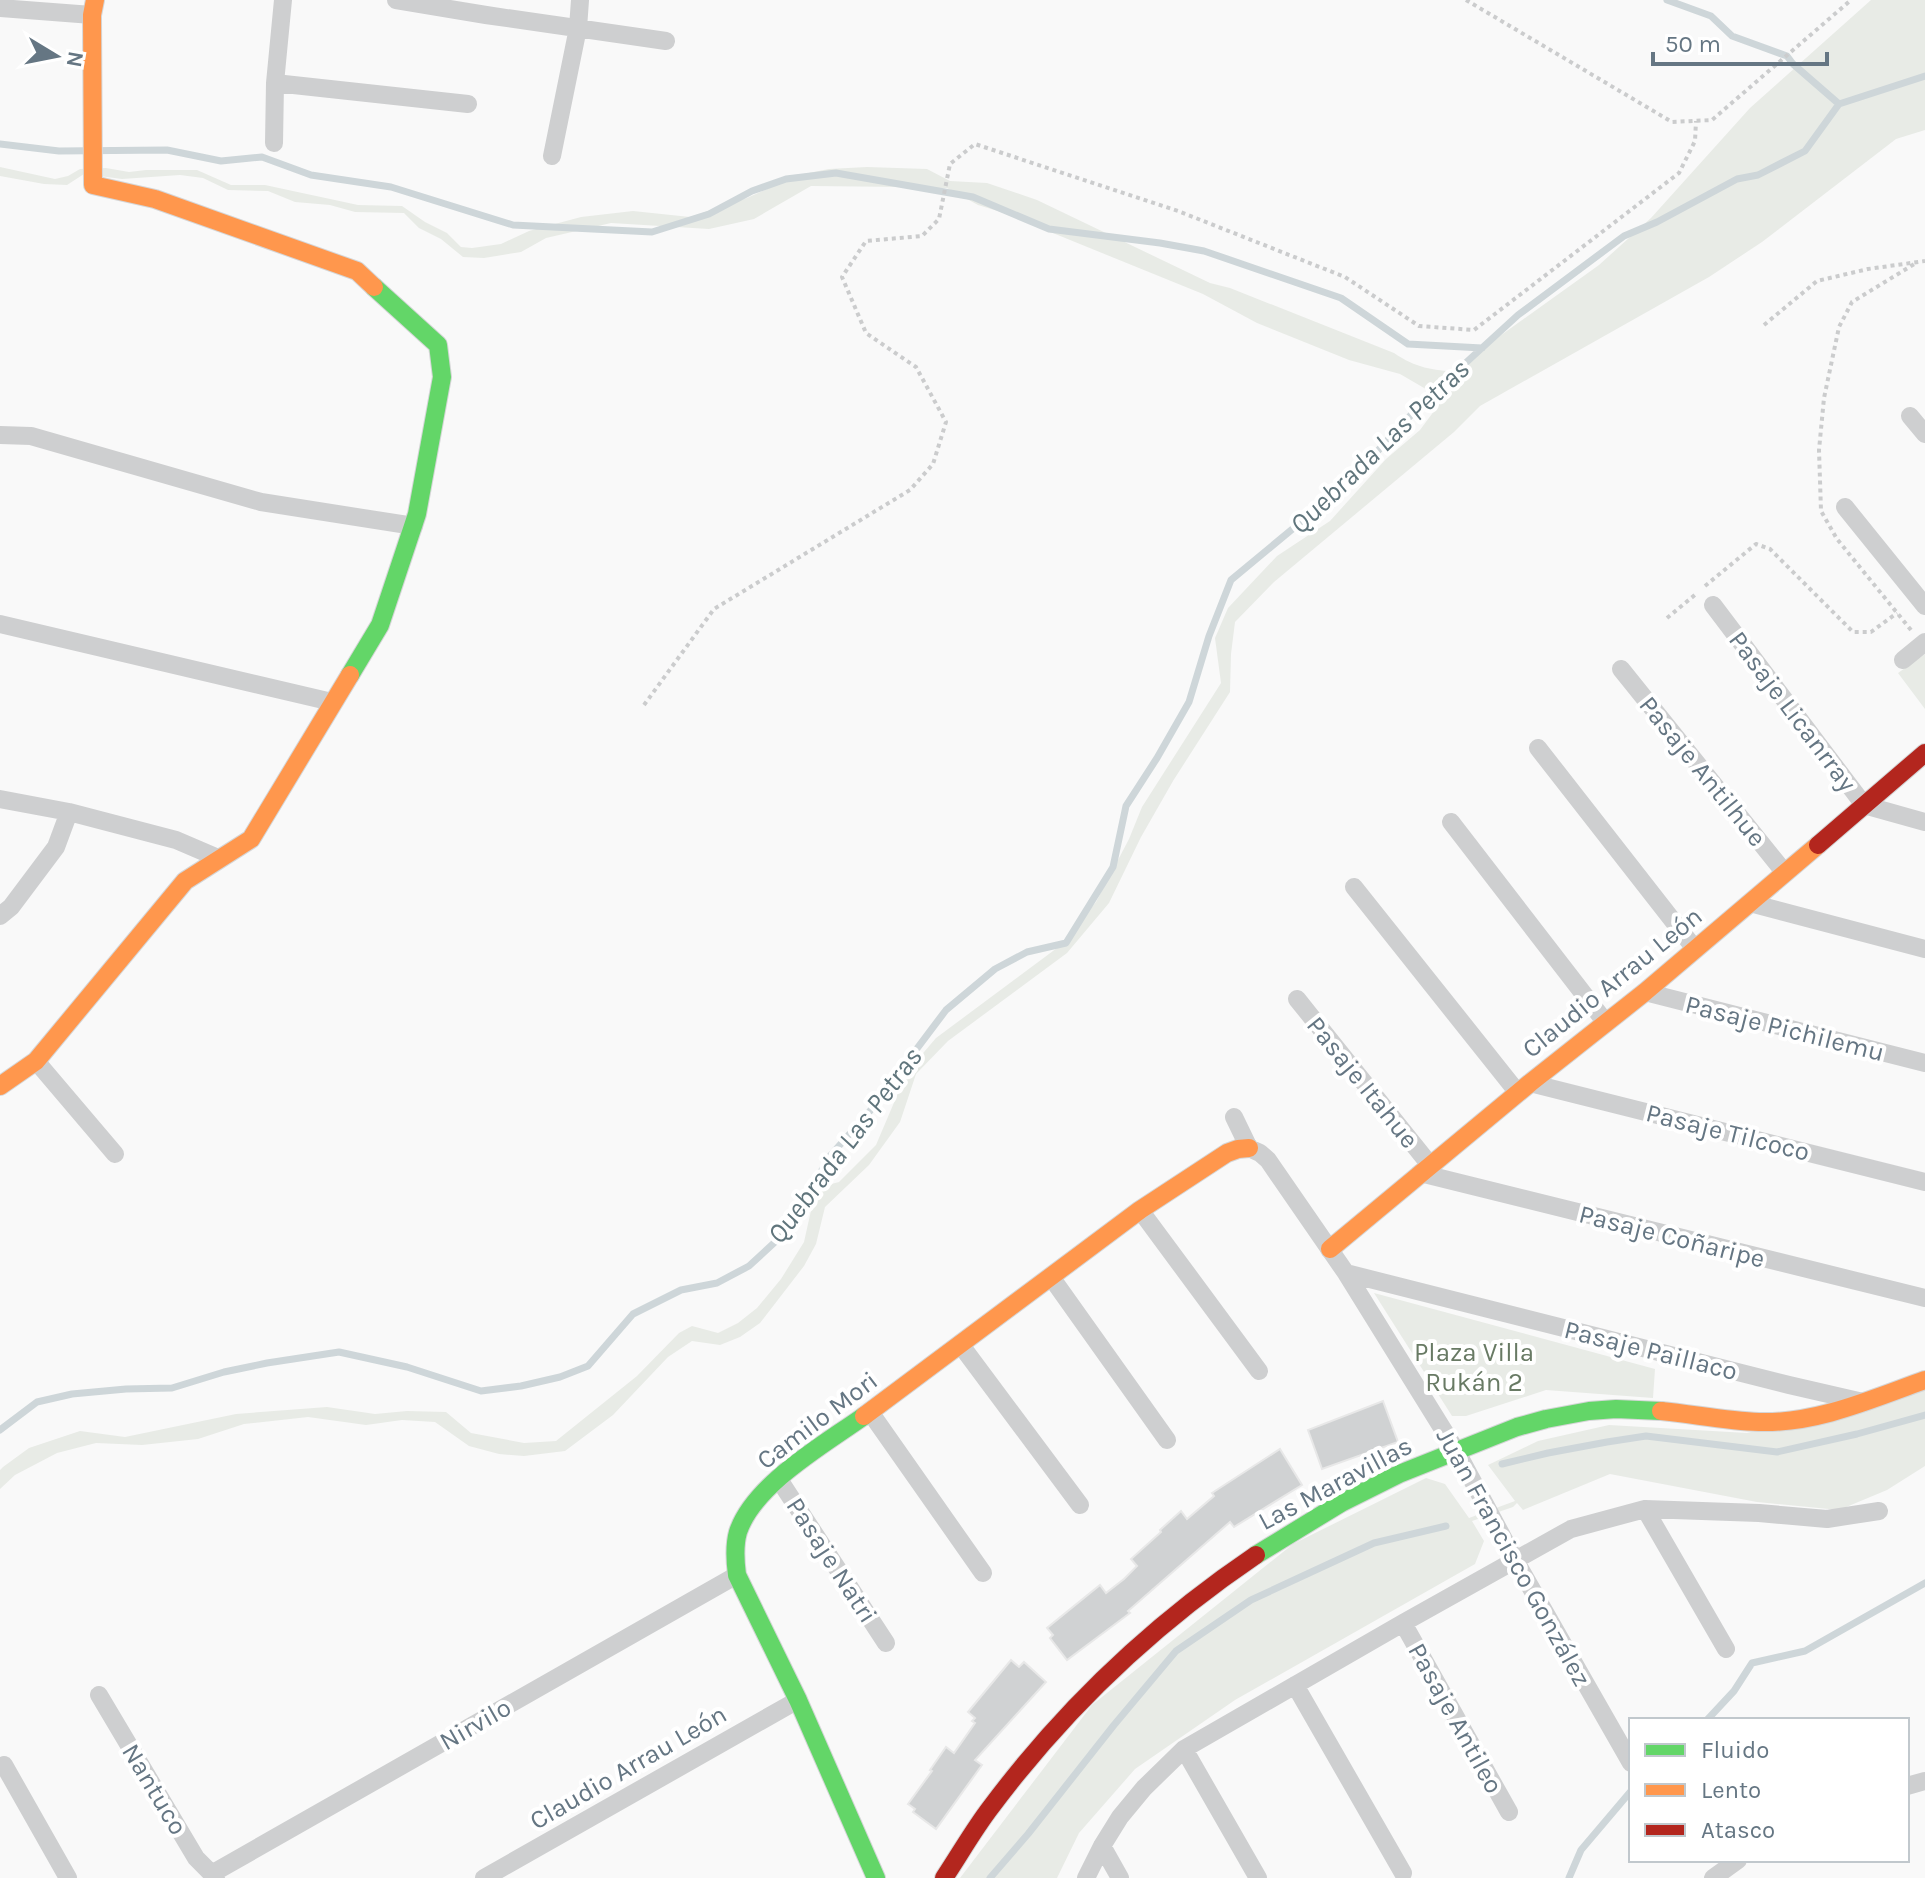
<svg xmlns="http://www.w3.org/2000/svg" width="1925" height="1878" viewBox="0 0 1925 1878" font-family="Karla,sans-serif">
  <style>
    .green { fill: #e8ebe6 }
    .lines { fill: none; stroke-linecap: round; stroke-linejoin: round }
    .stream { stroke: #ced6d9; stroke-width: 7 }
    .building { fill: #d0d2d3; stroke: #e8e8e8; stroke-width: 2 }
    .fast-casing { stroke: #d5d6d7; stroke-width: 20 }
    .slow-casing { stroke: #d5d6d7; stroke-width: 20 }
    .jam-casing { stroke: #d5d6d7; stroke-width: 20 }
    .path { stroke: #cbcccd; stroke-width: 4; stroke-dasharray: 4 4; stroke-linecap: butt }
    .street { stroke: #cecfd0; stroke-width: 18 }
    .fast { stroke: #63d668; stroke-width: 18 }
    .slow { stroke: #ff974d; stroke-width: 18 }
    .jam { stroke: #b3261e; stroke-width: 18 }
    .labels { text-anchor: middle; stroke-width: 8; stroke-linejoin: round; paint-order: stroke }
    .street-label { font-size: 26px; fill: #657683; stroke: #fff }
    .park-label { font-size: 26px; fill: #687a64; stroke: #fff }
    .water-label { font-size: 28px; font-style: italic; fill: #60757c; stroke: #fff }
  </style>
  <rect width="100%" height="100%" fill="#f9f9f9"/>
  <path class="green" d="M 1871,0 L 1925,0 L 1925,130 L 1896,139 L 1762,242 L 1709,277 L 1480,406 L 1454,432 L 1274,582 L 1235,622 L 1231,654 L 1230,692 L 1173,781 L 1141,837 L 1109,903 L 1067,953 L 948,1041 L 916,1074 L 900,1122 L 869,1165 L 825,1207 L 816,1244 L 804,1266 L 760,1323 L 740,1337 L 720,1345 L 692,1341 L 668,1357 L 613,1415 L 565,1451 L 524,1456 L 499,1454 L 469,1446 L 435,1422 L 402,1420 L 366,1425 L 308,1417 L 244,1424 L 198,1439 L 142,1445 L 96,1443 L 57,1453 L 15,1475 L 0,1489 L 0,1470 L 3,1467 L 29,1448 L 80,1431 L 125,1437 L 236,1414 L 327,1407 L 375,1414 L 407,1411 L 446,1412 L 471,1433 L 524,1443 L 556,1441 L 637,1376 L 679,1333 L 692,1326 L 718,1333 L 738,1323 L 757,1308 L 781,1279 L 804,1242 L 816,1188 L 839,1182 L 876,1145 L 907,1072 L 936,1038 L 1057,948 L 1096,902 L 1129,839 L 1142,807 L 1221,683 L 1215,638 L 1228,608 L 1277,556 L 1330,521 L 1386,459 L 1420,430 L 1443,399 L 1400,374 L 1349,360 L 1257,323 L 1203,294 L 1001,212 L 978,205 L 947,188 L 926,190 L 904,187 L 811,186 L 754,219 L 709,229 L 611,223 L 546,238 L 521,252 L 484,258 L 463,257 L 441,239 L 419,228 L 404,213 L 355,212 L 330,205 L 295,202 L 268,191 L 228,190 L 203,178 L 180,175 L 122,179 L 84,174 L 67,185 L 44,184 L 0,176 L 0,167 L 55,179 L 68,176 L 80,169 L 106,168 L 129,172 L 146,170 L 197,170 L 231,185 L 265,185 L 358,205 L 402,206 L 425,222 L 447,233 L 461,247 L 472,248 L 501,244 L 529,231 L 581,217 L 633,211 L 690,217 L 747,198 L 798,175 L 829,169 L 867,167 L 927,169 L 950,181 L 987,183 L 1037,200 L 1210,283 L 1230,288 L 1394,353 C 1416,368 1432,370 1458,372 L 1497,338 L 1599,265 L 1651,218 L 1750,108 Z
    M 1925,654 L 1925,709 L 1898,673 Z
    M 1374,1293 L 1655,1369 L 1653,1398 L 1546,1390 L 1466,1416 L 1452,1416 Z
    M 1925,1390 L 1925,1466 L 1887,1490 L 1839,1510 L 1757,1502 L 1610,1474 L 1523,1510 L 1517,1503 L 1513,1507 L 1472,1521 L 1484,1541 L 1475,1564 L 1235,1700 L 1135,1769 L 1079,1833 L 1057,1878 L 960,1878 L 1092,1705 L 1293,1544 L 1426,1478 L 1445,1484 L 1469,1518 L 1515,1501 L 1488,1465 L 1538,1441 L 1609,1425 L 1747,1433 Z"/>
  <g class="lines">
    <path class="stream" d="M 1667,0 L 1711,16 L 1732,36 L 1787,56 L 1793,64 L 1839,104
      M 0,144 L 59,151 L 167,150 L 221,161 L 262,157 L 311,175 L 391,187 L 513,225 L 652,232 L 709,214 L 752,191 L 786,179 L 836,173 L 973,197 L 1049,229 L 1160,243 L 1204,251 L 1341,298 L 1408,344 L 1482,348
      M 0,1430 L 37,1402 L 72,1394 L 126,1389 L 172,1388 L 224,1372 L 267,1363 L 339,1352 L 407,1367 L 481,1391 L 521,1386 L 560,1377 L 588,1366 L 633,1314 L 681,1290 L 717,1283 L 749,1266 L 787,1231 L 830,1156 L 870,1111 L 946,1010 L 995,969 L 1027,952 L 1066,943 L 1113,867 L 1126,806 L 1157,758 L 1189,702 L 1209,636 L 1231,580 L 1348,483 L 1424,401 L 1518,315 L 1624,236 L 1657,222 L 1737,179 L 1758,175 L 1805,151 L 1839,104 L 1925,76
      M 1502,1464 L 1548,1453 L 1607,1442 L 1646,1436 L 1777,1452 L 1857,1434 L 1925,1415
      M 1707,1720 L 1734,1691 L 1752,1663 L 1805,1651 L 1925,1583
      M 990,1878 L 1028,1834 L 1114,1725 L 1176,1651 L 1251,1600 L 1374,1543 L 1446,1526
      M 1569,1878 L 1581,1850 L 1631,1791"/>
  </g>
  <path class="building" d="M 1383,1401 L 1398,1442 L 1322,1469 L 1308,1430 Z
    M 1280,1449 L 1302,1485 L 1234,1527 L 1230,1522 L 1128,1611 L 1130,1613 L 1067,1660 L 1050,1638 L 1053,1635 L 1047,1628 L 1100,1585 L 1106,1593 L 1124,1579 L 1137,1566 L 1131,1559 L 1161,1532 L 1160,1530 L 1181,1511 L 1187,1519 L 1214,1496 L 1212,1493 Z
    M 1011,1660 L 1019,1667 L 1024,1662 L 1046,1682 L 975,1760 L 982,1765 L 936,1829 L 913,1812 L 915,1809 L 908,1804 L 932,1771 L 930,1770 L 946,1747 L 954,1753 L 975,1723 L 972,1721 L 975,1718 L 968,1712 Z"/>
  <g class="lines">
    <g class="fast-casing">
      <path id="fast" d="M 350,675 L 380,625 L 417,514 L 442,377 L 438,345 L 374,287
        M 864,1416 C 825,1444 754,1484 738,1532 C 734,1546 735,1560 737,1575 L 798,1700 L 876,1878
        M 1256,1555 L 1341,1503 L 1399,1474 L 1517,1427 L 1546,1419 L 1589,1411 L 1616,1409 L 1661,1411"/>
    </g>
    <g class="slow-casing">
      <path id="slow" d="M 95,0 L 92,15 L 93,185 L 155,199 L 357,271 L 374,287
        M 0,1086 L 36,1061 L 185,881 L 251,839 L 350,675
        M 1330,1249 L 1530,1083 L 1645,992 L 1818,845
        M 1661,1411 C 1693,1414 1726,1421 1759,1422 C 1816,1424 1872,1399 1925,1380
        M 864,1416 L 1140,1210 L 1227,1153 L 1238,1149 L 1249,1148"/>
    </g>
    <g class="jam-casing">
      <path id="jam" d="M 1818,845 L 1925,753
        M 944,1878 C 960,1854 974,1829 991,1807 C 1065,1708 1154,1624 1256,1555"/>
    </g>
    <path class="path" d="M 1466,0 L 1672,122 L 1712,120 L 1851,0
      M 1764,325 L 1817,281 L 1868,269 L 1925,261
      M 1705,586 L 1756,544 L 1770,549 L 1853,632 L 1871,632 L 1897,613
      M 1667,618 L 1696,594
      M 1911,630 L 1837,539 L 1821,511 L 1819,450 L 1824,398 L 1839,327 L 1852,302 L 1916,263
      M 644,705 L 714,609 L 910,490 L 933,464 L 946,422 L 916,367 L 866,333 L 842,277 L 866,241 L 922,236 L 939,219 L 950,164 L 975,144 L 1178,211 L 1345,277 L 1419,326 L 1474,330 L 1679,173 L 1695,141 L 1696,121"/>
    <path class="street" d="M 396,0 L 486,15 L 666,41
      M 0,8 L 92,15
      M 275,83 L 468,104
      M 274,143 L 275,83 L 283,0
      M 552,156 L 578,28 L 580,0
      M 1910,416 L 1925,434
      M 0,435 L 31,436 L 261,502 L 414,526
      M 1845,507 L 1925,606
      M 1713,605 L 1864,805 L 1925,822
      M 0,624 L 332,702
      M 1903,660 L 1925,642
      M 1621,669 L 1785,873
      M 1538,748 L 1695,949
      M 0,799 L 69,812 L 176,840 L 218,858
      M 1451,822 L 1606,1023
      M 1354,887 L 1518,1093
      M 1750,903 L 1925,949
      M 0,916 L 11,907 L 56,847 L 69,812
      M 1645,992 L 1925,1063
      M 1297,999 L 1430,1165
      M 36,1061 L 115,1154
      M 1530,1083 L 1925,1182
      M 1234,1117 L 1249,1148 L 1260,1153 L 1268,1160 L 1346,1273 L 1457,1452 L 1515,1560 L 1631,1763
      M 1420,1173 L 1925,1298
      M 1140,1210 L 1259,1371
      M 1346,1273 L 1789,1385 L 1863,1402
      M 1051,1277 L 1167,1440
      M 960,1344 L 1080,1505
      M 870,1412 L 983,1573
      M 778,1478 L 886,1643
      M 1645,1509 L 1726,1649
      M 1403,1623 L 1509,1812
      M 1295,1685 L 1403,1873
      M 99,1695 L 196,1858 L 216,1878
      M 1184,1749 L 1258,1878
      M 4,1765 L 68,1878
      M 1907,1786 L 1925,1781
      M 1102,1846 L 1120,1878
      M 213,1873 L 737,1575
      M 484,1878 L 798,1700
      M 1086,1878 L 1102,1846 L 1120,1817 L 1144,1788 L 1184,1749 L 1403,1623 L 1571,1529 L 1645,1509 L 1759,1513 L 1827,1519 L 1879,1511
      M 1713,1878 L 1738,1860"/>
    <use href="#fast" class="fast"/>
    <use href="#slow" class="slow"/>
    <use href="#jam" class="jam"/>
  </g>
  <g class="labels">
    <g class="street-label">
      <text transform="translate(1793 711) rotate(53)" y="9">Pasaje Licanrray</text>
      <text transform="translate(1703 771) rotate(51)" y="9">Pasaje Antilhue</text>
      <text transform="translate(1612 982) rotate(-39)" y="9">Claudio Arrau León</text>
      <text transform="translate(1785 1028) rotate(14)" y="9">Pasaje Pichilemu</text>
      <text transform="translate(1363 1082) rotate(51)" y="9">Pasaje Itahue</text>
      <text transform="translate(1728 1132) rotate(14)" y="9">Pasaje Tilcoco</text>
      <text transform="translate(1672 1236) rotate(14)" y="9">Pasaje Coñaripe</text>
      <text transform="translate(1651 1350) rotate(14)" y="9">Pasaje Paillaco</text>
      <text transform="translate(817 1420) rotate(-37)" y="9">Camilo Mori</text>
      <text transform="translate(1335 1483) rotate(-28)" y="9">Las Maravillas</text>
      <text transform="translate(1514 1557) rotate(61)" y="9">Juan Francisco González</text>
      <text transform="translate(832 1560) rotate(57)" y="9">Pasaje Natri</text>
      <text transform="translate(1456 1718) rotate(61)" y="9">Pasaje Antileo</text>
      <text transform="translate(475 1724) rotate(-30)" y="9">Nirvilo</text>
      <text transform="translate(628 1767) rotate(-30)" y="9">Claudio Arrau León</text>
      <text transform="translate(155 1789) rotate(59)" y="9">Nantuco</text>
    </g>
    <g class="park-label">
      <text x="1474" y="1361">Plaza Villa<tspan x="1474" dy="30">Rukán 2</tspan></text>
    </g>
    <g class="water-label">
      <text transform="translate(1379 446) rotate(-44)" y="10">Quebrada Las Petras</text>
      <text transform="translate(844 1145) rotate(-53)" y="10">Quebrada Las Petras</text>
    </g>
  </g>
  <rect x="1629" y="1718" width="280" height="144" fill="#ffffff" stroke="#c1c8cd" stroke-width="2"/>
  <rect x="1645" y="1744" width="40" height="12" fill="#63d668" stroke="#c1c8cd" stroke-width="2"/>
  <text x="1701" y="1758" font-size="24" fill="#657683">Fluido</text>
  <rect x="1645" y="1784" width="40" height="12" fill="#ff974d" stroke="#c1c8cd" stroke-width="2"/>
  <text x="1701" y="1798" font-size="24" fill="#657683">Lento</text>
  <rect x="1645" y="1824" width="40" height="12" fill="#b3261e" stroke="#c1c8cd" stroke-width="2"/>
  <text x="1701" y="1838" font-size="24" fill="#657683">Atasco</text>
  <g transform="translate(56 56) rotate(100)" stroke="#ffffff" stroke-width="6" paint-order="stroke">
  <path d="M0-6L14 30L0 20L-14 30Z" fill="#657683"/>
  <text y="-12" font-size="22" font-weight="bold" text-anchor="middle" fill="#657683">N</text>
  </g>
  <path d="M1653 52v12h174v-12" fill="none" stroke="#657683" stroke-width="4"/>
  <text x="1665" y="52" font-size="24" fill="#657683" stroke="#ffffff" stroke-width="6" paint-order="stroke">50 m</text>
</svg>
